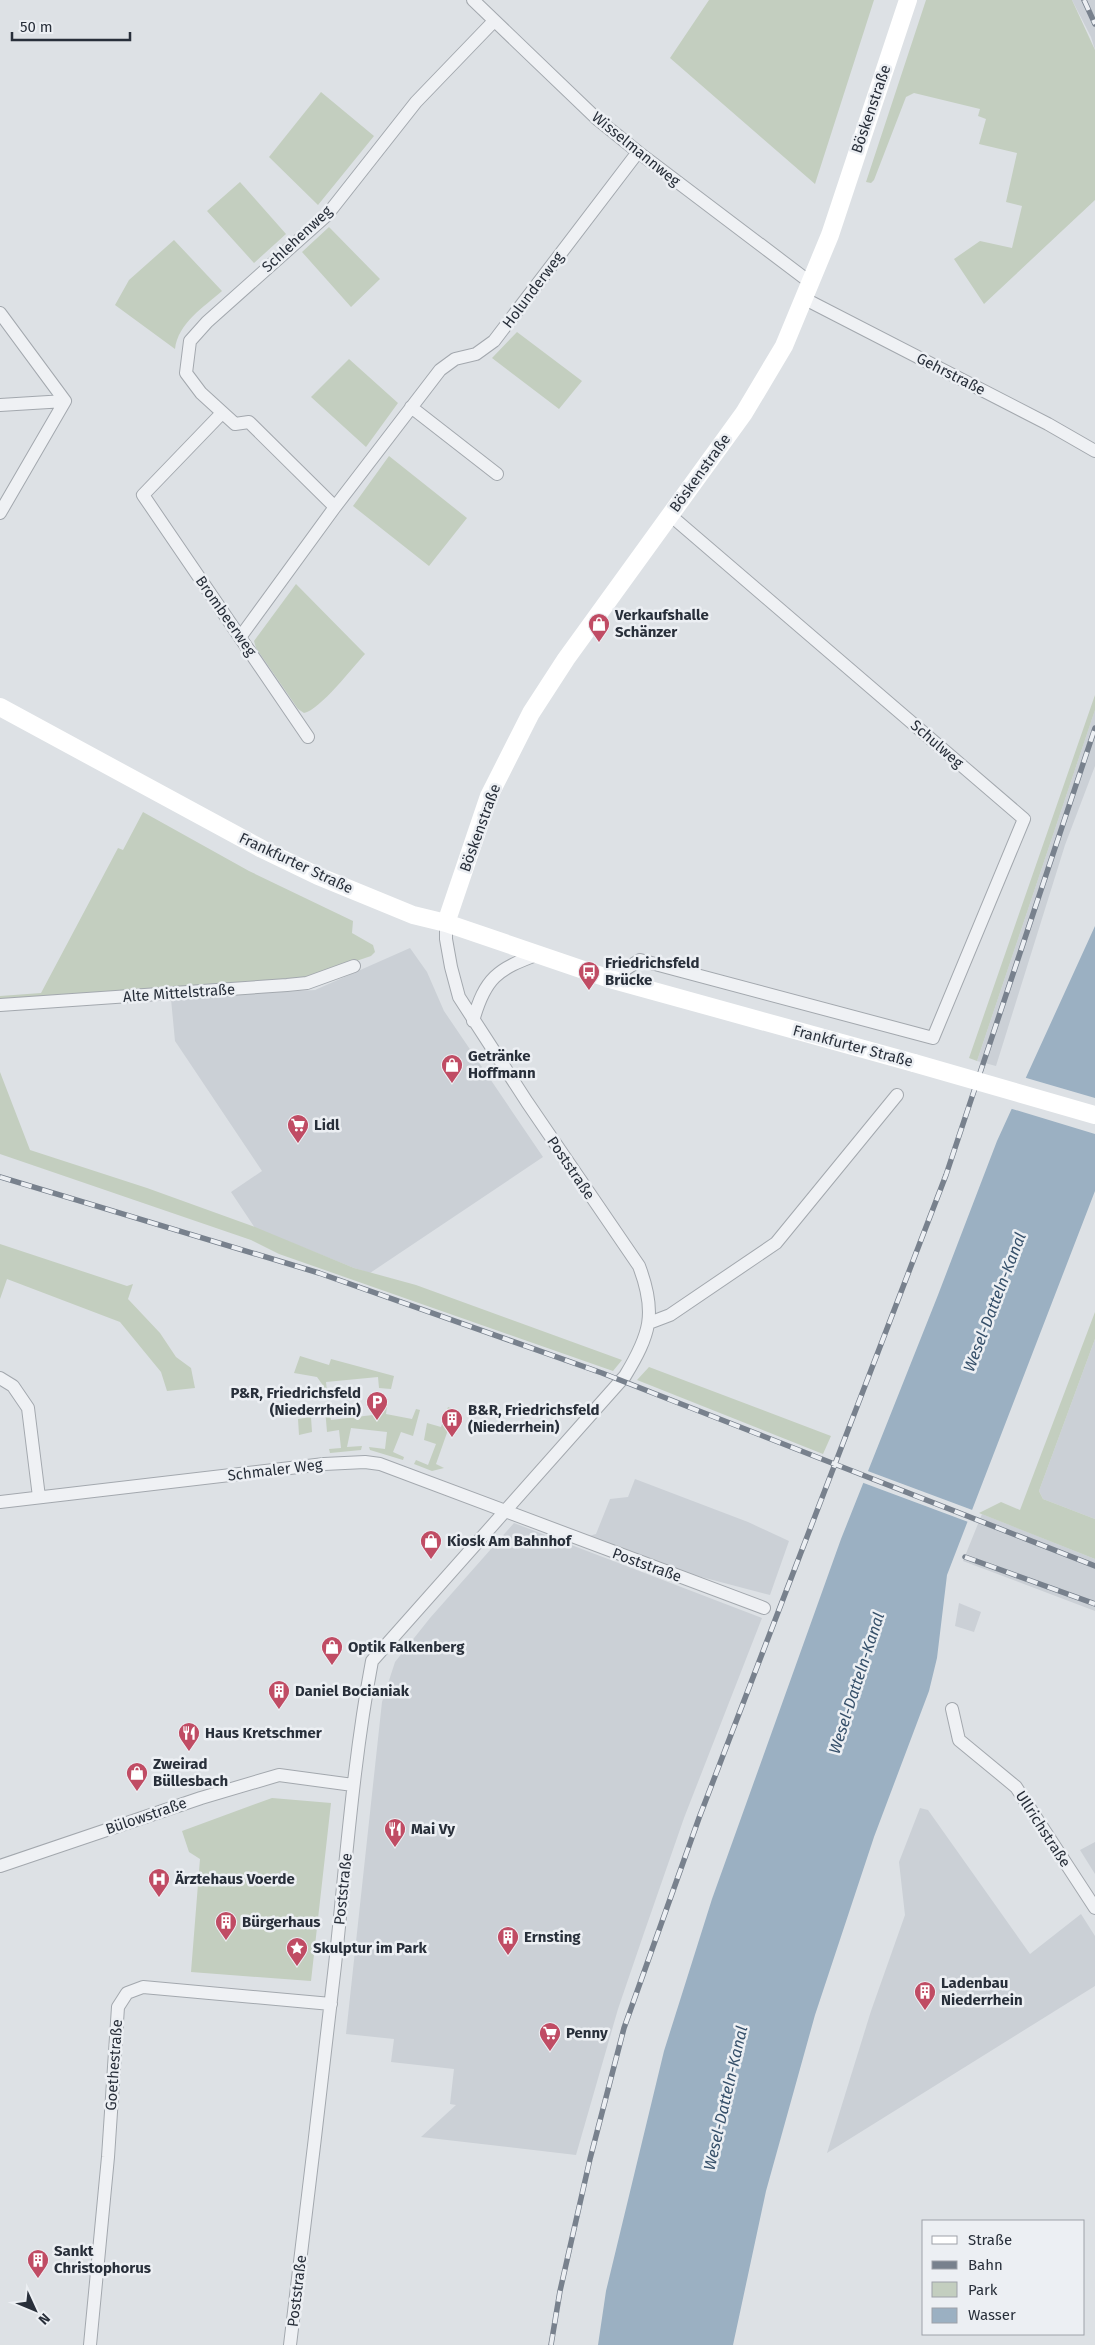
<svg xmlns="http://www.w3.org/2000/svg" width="1095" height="2345" viewBox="0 0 1095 2345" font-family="'Fira Sans',sans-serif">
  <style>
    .built { fill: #cbd0d6 }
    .green { fill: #c3cebf }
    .water { fill: #9bb0c2 }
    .pier { fill: #dde1e5 }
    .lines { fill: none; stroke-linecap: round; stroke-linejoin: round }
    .minor-casing { stroke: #a3a8ae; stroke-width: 14 }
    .minor { stroke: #eff1f4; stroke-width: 12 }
    .secondary { stroke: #fff; stroke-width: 18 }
    .rail-casing { stroke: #78818d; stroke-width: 5.5 }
    .rail { stroke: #eceff3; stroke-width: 4; stroke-dasharray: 11; stroke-linecap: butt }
    .secondary-bridge { stroke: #fff; stroke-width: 18 }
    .labels { text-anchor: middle; stroke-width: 5; stroke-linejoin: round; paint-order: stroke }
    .street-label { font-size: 15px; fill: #282f3a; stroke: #eceff3 }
    .poi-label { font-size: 15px; font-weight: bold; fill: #282f3a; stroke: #eceff3; text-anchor: start }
    .water-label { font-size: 16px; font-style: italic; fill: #36506a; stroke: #eceff3 }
  </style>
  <rect width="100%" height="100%" fill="#dde1e5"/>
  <path class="built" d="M 1072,0 L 1095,0 L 1095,50 L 1091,37 Z
    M 1095,710 L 1095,766 L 1065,845 L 996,1066 L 977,1061 Z
    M 410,948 L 427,972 L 444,1011 L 543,1157 L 370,1273 L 354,1268 L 255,1228 L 231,1192 L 262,1171 L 175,1041 L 171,999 L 315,990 Z
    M 1095,1339 L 1095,1519 L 1043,1499 L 1039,1491 Z
    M 635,1479 L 748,1522 L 789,1541 L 770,1595 L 671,1569 L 586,1537 L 596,1534 L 610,1499 L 628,1497 Z
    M 982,1514 L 1095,1559 L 1095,1611 L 963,1561 Z
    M 514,1523 L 762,1618 L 684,1818 L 644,1933 L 618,2009 L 576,2155 L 421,2137 L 456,2105 L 450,2104 L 454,2069 L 391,2062 L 394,2039 L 346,2034 L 382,1702 L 395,1662 L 430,1618 Z
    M 959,1603 L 981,1612 L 974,1632 L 955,1626 Z
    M 920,1808 L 928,1810 L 1030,1954 L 1081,1914 L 1095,1936 L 1095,1986 L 827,2153 L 871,2011 L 905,1915 L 899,1862 Z
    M 1095,1842 L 1095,1874 L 1080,1850 Z"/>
  <path class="green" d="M 709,0 L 874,0 L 815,184 L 670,58 Z
    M 926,0 L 1072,0 L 1095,50 L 1095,200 L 984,304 L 954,259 L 980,241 L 1012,248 L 1022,206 L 1006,202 L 1017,153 L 979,144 L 986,119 L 978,116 L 980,109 L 914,93 L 906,97 L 874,180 L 871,183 L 866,182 Z
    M 321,92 L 374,136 L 318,205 L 269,157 Z
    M 240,182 L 286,234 L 254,263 L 207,211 Z
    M 329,227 L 380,279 L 351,307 L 302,252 Z
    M 174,240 L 222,291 C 204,307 178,323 175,349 L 115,305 L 129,280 Z
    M 517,332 L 582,381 L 559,409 L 492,358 Z
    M 349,359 L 398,403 L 366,447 L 311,397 Z
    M 389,456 L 467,518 L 429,566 L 353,506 Z
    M 296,584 L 365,654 C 353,667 320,710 304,713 L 298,709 L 256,648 L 254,641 Z
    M 1095,695 L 1095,710 L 977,1061 L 969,1058 Z
    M 143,812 L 249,871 L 353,921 L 352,933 L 373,945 L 375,952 L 371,956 L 309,977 L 0,1001 L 0,996 L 41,993 L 118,848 L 123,850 Z
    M 0,1072 L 30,1150 L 147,1188 L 255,1227 L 354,1268 L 416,1285 L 622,1360 L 613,1371 L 279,1254 L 251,1240 L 0,1154 Z
    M 0,1244 L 127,1286 L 133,1284 L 128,1299 L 160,1333 L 176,1357 L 191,1368 L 195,1388 L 167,1391 L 161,1372 L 120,1322 L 7,1279 L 0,1299 Z
    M 1095,1312 L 1095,1339 L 1039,1491 L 1043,1499 L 1095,1519 L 1095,1559 L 979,1513 L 1001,1502 L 1020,1510 Z
    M 300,1356 L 329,1365 L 331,1359 L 394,1376 L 391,1389 L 379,1388 L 378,1377 L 326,1382 L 327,1391 L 322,1391 L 322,1384 L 317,1377 L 294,1373 Z
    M 649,1367 L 831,1436 L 823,1454 L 637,1380 Z
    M 382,1399 L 388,1399 L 386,1414 L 412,1419 L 416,1409 L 420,1410 L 413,1436 L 401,1432 L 393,1452 L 404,1457 L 403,1460 L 370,1450 L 369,1447 L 385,1449 L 387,1432 L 351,1428 L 347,1447 L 362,1446 L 361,1450 L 330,1453 L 329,1449 L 341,1448 L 339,1430 L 327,1432 L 325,1408 L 329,1408 L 331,1420 L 381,1414 Z
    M 448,1407 L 455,1410 L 436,1464 L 444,1468 L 432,1471 L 414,1464 L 416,1460 L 428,1465 L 436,1444 L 424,1440 L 427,1423 L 441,1427 Z
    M 311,1417 L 312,1432 L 299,1435 L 298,1419 Z
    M 272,1798 L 331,1803 L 311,1981 L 191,1972 L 200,1859 L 189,1852 L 182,1831 Z"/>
  <path class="water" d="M 1095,926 L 1095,1191 L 947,1575 L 937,1658 L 929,1691 L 874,1837 L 815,2015 L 766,2191 L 733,2345 L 598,2345 L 606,2291 L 664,2051 L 712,1899 L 841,1539 L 938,1295 L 997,1141 Z"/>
  <path class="pier" d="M 1023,1077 L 1095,1098 L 1095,1134 L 1009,1108 Z
    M 865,1470 L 975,1511 L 971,1523 L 861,1482 Z"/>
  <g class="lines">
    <g class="minor-casing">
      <path id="minor" d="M 473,0 L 596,118 L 638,152 L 811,283
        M 805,299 L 1048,424 L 1095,451
        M 0,313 L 65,401 L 0,513
        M 0,405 L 65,401
        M 411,407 L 497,474
        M 222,413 L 143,495 L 308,737
        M 335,507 L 249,422 L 235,424 L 201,393 L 186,373 L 190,341 L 207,322 L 327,215 L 416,102 L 494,21
        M 241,636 L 335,507 L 440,370 L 455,359 L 476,354 L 494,341 L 638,152
        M 610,979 L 640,960 L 933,1038 L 1024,819 L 670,515
        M 0,1005 L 287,985 L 307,983 L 354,966
        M 473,1021 C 485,978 497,969 539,954
        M 649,1323 L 670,1315 L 776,1243 L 897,1095
        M 0,1378 L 13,1386 L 28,1408 L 39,1497
        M 0,1502 L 324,1464 L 365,1462 L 380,1464 L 764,1608
        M 952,1709 L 959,1740 L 1016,1787 L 1095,1908
        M 0,1866 L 201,1798 L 279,1775 L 353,1785
        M 90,2345 L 108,2157 L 118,2007 L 127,1993 L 143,1987 L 331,2004
        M 290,2345 C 305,2218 321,2092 335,1965 C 346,1864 353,1762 372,1661 L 625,1376 C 650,1335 657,1313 639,1266 L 527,1102 L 459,997 L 451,967 L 446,939 L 446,923"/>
    </g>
    <use href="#minor" class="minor"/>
    <path class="secondary" d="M 0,707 L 262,849 L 318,876 L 413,915 L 446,923 L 610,979 L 914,1063
      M 446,923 L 489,796 L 531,713 L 566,659 L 744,413 L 784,346 L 830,235 L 908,0"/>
    <g class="rail-casing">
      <path id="rail" d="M 1084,0 L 1095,24
        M 0,1177 L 319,1273 L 602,1373 L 1095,1566
        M 965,1557 L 1095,1604
        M 551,2345 L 560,2291 L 590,2159 L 624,2028 L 699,1818 L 946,1175 L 1095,728"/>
    </g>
    <use href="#rail" class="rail"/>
    <path class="secondary-bridge" d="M 914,1063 L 1095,1115"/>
  </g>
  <defs>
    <g id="shop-pin" transform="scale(1.125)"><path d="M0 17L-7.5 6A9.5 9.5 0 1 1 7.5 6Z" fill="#c04c64" stroke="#eceff3"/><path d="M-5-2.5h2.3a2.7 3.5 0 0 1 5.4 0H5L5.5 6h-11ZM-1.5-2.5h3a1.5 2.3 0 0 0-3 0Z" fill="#fff"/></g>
    <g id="bus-pin" transform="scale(1.125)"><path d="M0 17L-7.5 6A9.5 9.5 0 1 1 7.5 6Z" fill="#c04c64" stroke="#eceff3"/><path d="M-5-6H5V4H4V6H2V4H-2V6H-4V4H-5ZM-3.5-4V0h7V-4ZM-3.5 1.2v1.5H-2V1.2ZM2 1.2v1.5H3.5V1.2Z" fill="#fff"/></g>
    <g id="supermarket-pin" transform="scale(1.125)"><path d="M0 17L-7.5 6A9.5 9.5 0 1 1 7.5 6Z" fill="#c04c64" stroke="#eceff3"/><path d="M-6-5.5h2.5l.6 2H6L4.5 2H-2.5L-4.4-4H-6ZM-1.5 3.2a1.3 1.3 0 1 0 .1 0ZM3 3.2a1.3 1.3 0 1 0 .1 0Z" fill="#fff"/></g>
    <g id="parking-pin" transform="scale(1.125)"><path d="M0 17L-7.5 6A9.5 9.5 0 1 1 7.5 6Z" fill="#c04c64" stroke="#eceff3"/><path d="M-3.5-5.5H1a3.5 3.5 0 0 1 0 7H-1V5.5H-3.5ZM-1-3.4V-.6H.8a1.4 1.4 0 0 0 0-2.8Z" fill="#fff"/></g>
    <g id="building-pin" transform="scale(1.125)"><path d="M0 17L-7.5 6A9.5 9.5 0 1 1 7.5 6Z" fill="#c04c64" stroke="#eceff3"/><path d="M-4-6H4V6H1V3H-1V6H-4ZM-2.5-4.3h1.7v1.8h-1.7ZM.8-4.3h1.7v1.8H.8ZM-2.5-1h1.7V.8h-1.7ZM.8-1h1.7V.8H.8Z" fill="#fff"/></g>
    <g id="restaurant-pin" transform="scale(1.125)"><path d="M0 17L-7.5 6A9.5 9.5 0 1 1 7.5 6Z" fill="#c04c64" stroke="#eceff3"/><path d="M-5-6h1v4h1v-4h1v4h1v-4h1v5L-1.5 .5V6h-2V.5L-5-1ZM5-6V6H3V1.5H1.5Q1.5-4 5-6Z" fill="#fff"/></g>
    <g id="hospital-pin" transform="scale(1.125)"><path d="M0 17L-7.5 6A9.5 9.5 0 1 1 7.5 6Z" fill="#c04c64" stroke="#eceff3"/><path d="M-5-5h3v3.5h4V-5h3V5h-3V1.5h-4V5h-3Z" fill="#fff"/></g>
    <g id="sight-pin" transform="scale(1.125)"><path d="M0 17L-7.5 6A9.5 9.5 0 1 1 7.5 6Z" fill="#c04c64" stroke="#eceff3"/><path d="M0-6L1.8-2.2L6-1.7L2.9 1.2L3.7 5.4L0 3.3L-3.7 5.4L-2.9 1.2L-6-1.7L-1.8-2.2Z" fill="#fff"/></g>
  </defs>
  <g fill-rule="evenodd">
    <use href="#shop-pin" x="599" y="624"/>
    <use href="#bus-pin" x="589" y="972"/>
    <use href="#shop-pin" x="452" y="1065"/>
    <use href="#supermarket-pin" x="298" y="1125"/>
    <use href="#parking-pin" x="377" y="1402"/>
    <use href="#building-pin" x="452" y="1419"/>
    <use href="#shop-pin" x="431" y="1541"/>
    <use href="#shop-pin" x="332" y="1647"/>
    <use href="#building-pin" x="279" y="1691"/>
    <use href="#restaurant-pin" x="189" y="1733"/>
    <use href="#shop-pin" x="137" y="1773"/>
    <use href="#restaurant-pin" x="395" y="1829"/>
    <use href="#hospital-pin" x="159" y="1879"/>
    <use href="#building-pin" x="226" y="1922"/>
    <use href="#building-pin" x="508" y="1937"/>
    <use href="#sight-pin" x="297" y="1948"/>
    <use href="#building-pin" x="925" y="1992"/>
    <use href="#supermarket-pin" x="550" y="2033"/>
    <use href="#building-pin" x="38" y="2260"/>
  </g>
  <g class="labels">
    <g class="street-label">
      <text transform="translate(871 109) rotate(-71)" y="5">Böskenstraße</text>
      <text transform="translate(636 149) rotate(39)" y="5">Wisselmannweg</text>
      <text transform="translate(297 239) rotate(-43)" y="5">Schlehenweg</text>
      <text transform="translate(533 290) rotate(-53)" y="5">Holunderweg</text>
      <text transform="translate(951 374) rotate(27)" y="5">Gehrstraße</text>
      <text transform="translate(700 473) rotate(-54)" y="5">Böskenstraße</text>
      <text transform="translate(226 616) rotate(55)" y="5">Brombeerweg</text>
      <text transform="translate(937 744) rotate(41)" y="5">Schulweg</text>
      <text transform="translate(480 828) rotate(-70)" y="5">Böskenstraße</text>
      <text transform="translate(296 863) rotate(25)" y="5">Frankfurter Straße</text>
      <text transform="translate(179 993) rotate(-4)" y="5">Alte Mittelstraße</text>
      <text transform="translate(853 1046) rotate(15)" y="5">Frankfurter Straße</text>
      <text transform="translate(571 1168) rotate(56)" y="5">Poststraße</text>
      <text transform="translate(275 1470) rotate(-7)" y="5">Schmaler Weg</text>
      <text transform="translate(647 1565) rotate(20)" y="5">Poststraße</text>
      <text transform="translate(146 1816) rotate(-19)" y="5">Bülowstraße</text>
      <text transform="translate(1043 1829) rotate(57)" y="5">Ullrichstraße</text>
      <text transform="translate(343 1889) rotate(-84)" y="5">Poststraße</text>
      <text transform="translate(114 2065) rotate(-86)" y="5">Goethestraße</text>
      <text transform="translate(297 2291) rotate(-83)" y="5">Poststraße</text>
    </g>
    <g class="poi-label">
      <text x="615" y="620">Verkaufshalle<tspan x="615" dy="17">Schänzer</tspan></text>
      <text x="605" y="968">Friedrichsfeld<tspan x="605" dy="17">Brücke</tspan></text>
      <text x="468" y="1061">Getränke<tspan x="468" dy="17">Hoffmann</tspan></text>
      <text x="314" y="1130">Lidl</text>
      <text x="361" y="1398" text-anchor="end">P&amp;R, Friedrichsfeld<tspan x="361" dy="17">(Niederrhein)</tspan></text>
      <text x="468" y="1415">B&amp;R, Friedrichsfeld<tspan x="468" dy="17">(Niederrhein)</tspan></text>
      <text x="447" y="1546">Kiosk Am Bahnhof</text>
      <text x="348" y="1652">Optik Falkenberg</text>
      <text x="295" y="1696">Daniel Bocianiak</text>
      <text x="205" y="1738">Haus Kretschmer</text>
      <text x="153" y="1769">Zweirad<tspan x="153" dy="17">Büllesbach</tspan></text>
      <text x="411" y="1834">Mai Vy</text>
      <text x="175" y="1884">Ärztehaus Voerde</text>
      <text x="242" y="1927">Bürgerhaus</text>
      <text x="524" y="1942">Ernsting</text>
      <text x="313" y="1953">Skulptur im Park</text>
      <text x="941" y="1988">Ladenbau<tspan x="941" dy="17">Niederrhein</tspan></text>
      <text x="566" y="2038">Penny</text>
      <text x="54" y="2256">Sankt<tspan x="54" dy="17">Christophorus</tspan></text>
    </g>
    <g class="water-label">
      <text transform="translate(994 1302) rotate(-69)" y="6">Wesel-Datteln-Kanal</text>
      <text transform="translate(856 1683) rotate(-72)" y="6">Wesel-Datteln-Kanal</text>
      <text transform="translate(725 2098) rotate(-77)" y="6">Wesel-Datteln-Kanal</text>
    </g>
  </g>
  <rect x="922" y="2220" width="162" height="115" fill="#eceff3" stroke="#9ea2a9"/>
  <rect x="932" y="2236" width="25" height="8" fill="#ffffff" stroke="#9ea2a9"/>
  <text x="968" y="2245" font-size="15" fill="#282f3a">Straße</text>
  <rect x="932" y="2261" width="25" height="8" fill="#78818d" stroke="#9ea2a9"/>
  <text x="968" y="2270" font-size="15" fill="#282f3a">Bahn</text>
  <rect x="932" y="2282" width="25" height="15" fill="#c3cebf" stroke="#9ea2a9"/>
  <text x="968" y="2295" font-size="15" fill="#282f3a">Park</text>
  <rect x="932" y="2308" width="25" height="15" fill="#9bb0c2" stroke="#9ea2a9"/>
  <text x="968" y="2320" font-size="15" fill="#282f3a">Wasser</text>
  <g transform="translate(35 2310) rotate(134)" stroke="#eceff3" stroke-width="4" paint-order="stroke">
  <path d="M0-4L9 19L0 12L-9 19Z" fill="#282f3a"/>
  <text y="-8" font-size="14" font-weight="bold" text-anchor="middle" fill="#282f3a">N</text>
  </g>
  <path d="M12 32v8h118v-8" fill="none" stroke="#282f3a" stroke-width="2.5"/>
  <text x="20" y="32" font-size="15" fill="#282f3a" stroke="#eceff3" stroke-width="4" paint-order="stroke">50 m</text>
</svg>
